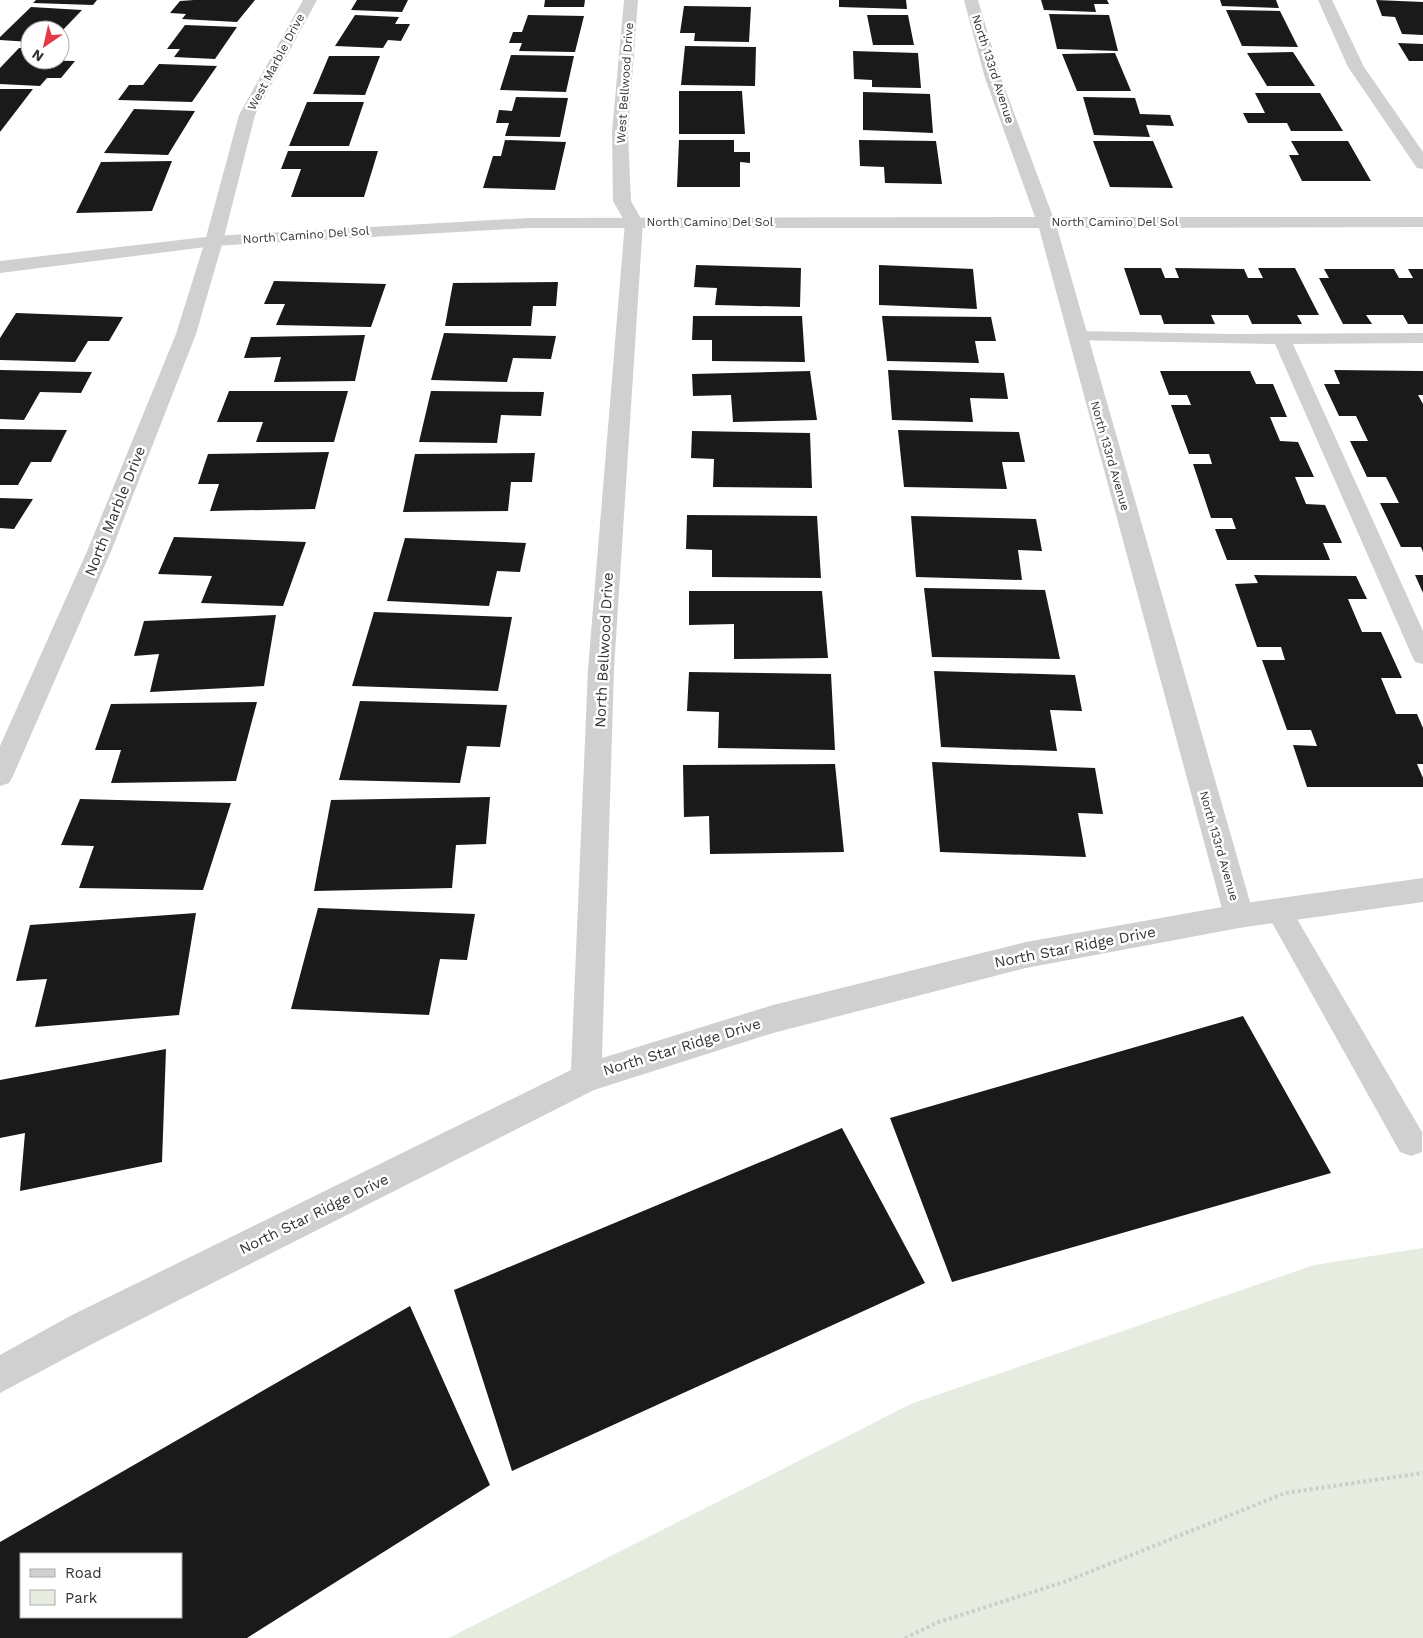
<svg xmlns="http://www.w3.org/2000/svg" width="1423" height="1638" viewBox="0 0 1423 1638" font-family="'Work Sans',sans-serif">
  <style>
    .green { fill: #e6ecdf }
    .building { fill: #1a1a1a; fill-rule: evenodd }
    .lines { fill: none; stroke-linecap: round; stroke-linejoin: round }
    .path { stroke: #cdcdcd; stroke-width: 4; stroke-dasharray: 3 3; stroke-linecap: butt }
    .service { fill: #d0d0d0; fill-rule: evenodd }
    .minor { fill: #d0d0d0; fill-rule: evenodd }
    .tertiary { fill: #d0d0d0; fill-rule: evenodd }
    .labels { text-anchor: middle; stroke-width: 5; stroke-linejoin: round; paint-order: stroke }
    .far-street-label { font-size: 12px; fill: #333; stroke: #fff }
    .street-label { font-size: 15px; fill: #333; stroke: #fff }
  </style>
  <rect width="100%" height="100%" fill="#fff"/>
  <path class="green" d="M 1423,1248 L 1423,1638 L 449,1638 L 911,1404 L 1314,1265 Z"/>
  <path class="building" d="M 36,0 L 97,0 L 93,5 L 33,3 Z
    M 194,0 L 255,0 L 237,22 L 182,19 L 186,14 L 170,13 L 180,1 Z
    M 357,0 L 408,0 L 402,12 L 351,10 Z
    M 545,0 L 585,0 L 584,7 L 544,7 Z
    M 839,0 L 906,0 L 907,9 L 839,7 Z
    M 1041,0 L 1107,0 L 1109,4 L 1094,4 L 1096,12 L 1044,10 Z
    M 1220,0 L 1276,0 L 1279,8 L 1222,6 Z
    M 1376,0 L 1423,2 L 1423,35 L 1402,34 L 1395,17 L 1382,16 Z
    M 684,6 L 751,7 L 749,42 L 694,41 L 695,33 L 680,33 Z
    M 31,7 L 82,10 L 60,33 L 60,30 L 30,30 L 30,42 L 0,40 L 0,37 Z
    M 1226,10 L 1280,11 L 1298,47 L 1242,46 Z
    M 1049,14 L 1109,15 L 1118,51 L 1057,49 Z
    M 355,15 L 399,17 L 395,24 L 410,24 L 401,41 L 388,40 L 383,48 L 335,46 Z
    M 528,15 L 584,16 L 575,52 L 519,51 L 522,43 L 509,43 L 513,32 L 522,32 Z
    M 867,15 L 908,15 L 914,45 L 873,45 Z
    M 185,25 L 237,27 L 215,59 L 174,57 L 180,49 L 167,49 Z
    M 1398,43 L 1423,44 L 1423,61 L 1409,61 Z
    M 685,46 L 756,47 L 755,86 L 681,85 Z
    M 19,48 L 30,48 L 30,60 L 75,61 L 61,78 L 47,78 L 40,86 L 0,84 L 0,68 Z
    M 853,51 L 918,53 L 921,88 L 872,87 L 872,80 L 854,79 Z
    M 1293,52 L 1315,86 L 1267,86 L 1247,53 Z
    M 1115,53 L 1131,91 L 1077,91 L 1062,54 Z
    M 511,55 L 574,56 L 566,92 L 500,90 Z
    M 329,56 L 380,56 L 365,95 L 313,94 Z
    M 159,64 L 217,66 L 192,102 L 118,100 L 129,85 L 143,85 Z
    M 0,89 L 33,89 L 0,132 Z
    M 679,91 L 742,91 L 745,134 L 679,134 Z
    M 863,92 L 930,94 L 933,133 L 863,130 Z
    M 1255,93 L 1320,93 L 1343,131 L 1291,131 L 1287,123 L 1248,123 L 1243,113 L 1265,113 Z
    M 516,97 L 568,98 L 560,137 L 505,136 L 509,123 L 496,123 L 499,110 L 512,111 Z
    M 1083,97 L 1135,98 L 1140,114 L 1170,115 L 1174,126 L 1146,125 L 1150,137 L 1094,135 Z
    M 307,102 L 364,102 L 349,146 L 289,146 Z
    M 134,109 L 195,111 L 168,155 L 104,153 Z
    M 505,140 L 566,142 L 555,190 L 483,188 L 493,156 L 501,156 Z
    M 679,140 L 734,140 L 734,152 L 750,152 L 750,163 L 740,162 L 740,187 L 677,187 Z
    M 859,140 L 936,141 L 942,184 L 885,183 L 884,167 L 860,166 Z
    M 1093,141 L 1153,141 L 1173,188 L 1110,187 Z
    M 1291,141 L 1348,141 L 1371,181 L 1302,181 L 1289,155 L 1299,155 Z
    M 288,151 L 378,151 L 364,197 L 291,197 L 301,169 L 281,169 Z
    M 172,161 L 152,211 L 76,213 L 101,162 Z
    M 696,265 L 801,268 L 800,307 L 715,305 L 717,288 L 694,287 Z
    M 879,265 L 973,269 L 977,309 L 879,305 Z
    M 1124,268 L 1161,268 L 1165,278 L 1179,278 L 1175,268 L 1244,269 L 1248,278 L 1263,278 L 1258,268 L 1295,268 L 1319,315 L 1297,315 L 1302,324 L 1252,324 L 1248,315 L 1211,315 L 1215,324 L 1164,324 L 1161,315 L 1140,315 Z
    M 1324,269 L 1394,269 L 1399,278 L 1413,278 L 1408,269 L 1423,269 L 1423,324 L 1408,324 L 1403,315 L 1366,315 L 1372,324 L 1343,324 L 1319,278 L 1329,278 Z
    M 274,281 L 386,284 L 371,327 L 276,325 L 285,304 L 264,304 Z
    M 558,282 L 556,306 L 533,306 L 531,326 L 445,326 L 453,283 Z
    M 16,313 L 123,317 L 109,341 L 88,341 L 75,362 L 0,360 L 0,338 Z
    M 693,316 L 802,316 L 805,362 L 712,361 L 712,340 L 692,340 Z
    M 882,316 L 991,317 L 996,341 L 975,341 L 979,363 L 887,361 Z
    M 444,333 L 556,336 L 551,359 L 513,358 L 507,382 L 431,380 Z
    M 365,335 L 355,381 L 274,382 L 281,357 L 244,358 L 251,337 Z
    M 0,370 L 92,372 L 81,393 L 40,392 L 24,420 L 0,419 Z
    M 888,370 L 1004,373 L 1008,399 L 970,398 L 973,422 L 892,420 Z
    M 1334,370 L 1423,371 L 1423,395 L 1418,395 L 1423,404 L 1423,552 L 1421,547 L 1401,547 L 1380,503 L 1399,503 L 1386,477 L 1367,477 L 1350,441 L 1368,441 L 1356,416 L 1339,416 L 1324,384 L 1340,384 Z
    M 810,371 L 817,420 L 733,422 L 731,395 L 693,396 L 692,374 Z
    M 1160,371 L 1250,371 L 1256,384 L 1273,384 L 1287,417 L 1270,417 L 1280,441 L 1298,442 L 1314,477 L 1295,477 L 1306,504 L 1325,505 L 1342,543 L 1323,543 L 1330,560 L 1227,560 L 1215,529 L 1236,529 L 1232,518 L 1211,518 L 1193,464 L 1212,464 L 1209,454 L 1189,454 L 1171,405 L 1191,405 L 1187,395 L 1169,395 Z
    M 229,391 L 348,391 L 334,442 L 256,442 L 263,422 L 217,422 Z
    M 431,391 L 544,392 L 541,416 L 501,415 L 497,443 L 419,442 Z
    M 0,429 L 67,430 L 51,462 L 31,462 L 18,485 L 0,485 Z
    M 898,430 L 1019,432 L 1025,462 L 1002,462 L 1007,489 L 904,487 Z
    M 692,431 L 810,433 L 812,488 L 713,487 L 714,459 L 691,458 Z
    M 329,452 L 315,509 L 210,511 L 219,484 L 198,484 L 208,454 Z
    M 535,453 L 532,482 L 511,482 L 508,511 L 403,512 L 415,454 Z
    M 0,498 L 33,499 L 14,529 L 0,528 Z
    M 687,515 L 817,516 L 821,578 L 712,577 L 712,550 L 686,549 Z
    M 911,516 L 1036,519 L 1042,551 L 1018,550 L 1022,580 L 916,577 Z
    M 174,537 L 306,542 L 283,606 L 201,603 L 212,576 L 158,574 Z
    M 405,538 L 526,543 L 520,572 L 497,571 L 489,606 L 387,601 Z
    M 1254,575 L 1356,576 L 1367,599 L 1348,599 L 1362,632 L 1381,632 L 1402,678 L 1381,678 L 1396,714 L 1417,714 L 1423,728 L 1423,764 L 1417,764 L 1423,778 L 1423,787 L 1307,787 L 1293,745 L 1317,746 L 1311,730 L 1287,730 L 1262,660 L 1285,660 L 1281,647 L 1257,647 L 1235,584 L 1258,583 Z
    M 1415,575 L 1423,575 L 1423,593 Z
    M 924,588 L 1045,590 L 1060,659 L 932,657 Z
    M 689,591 L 822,591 L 828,658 L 734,659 L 734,624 L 689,625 Z
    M 374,612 L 512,617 L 498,691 L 352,686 Z
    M 276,615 L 264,686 L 150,692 L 159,654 L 134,656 L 144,621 Z
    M 934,671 L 1075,675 L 1082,711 L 1050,710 L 1057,751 L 941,747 Z
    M 689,672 L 831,674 L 835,750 L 718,748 L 719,712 L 687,711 Z
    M 360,701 L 507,705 L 500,747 L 467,746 L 460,783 L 339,780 Z
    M 257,702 L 236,781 L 111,783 L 121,750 L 95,750 L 111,704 Z
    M 932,762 L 1095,768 L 1103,814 L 1078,813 L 1086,857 L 940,852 Z
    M 835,764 L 844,852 L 710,854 L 709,816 L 684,817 L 683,765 Z
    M 490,797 L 486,844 L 456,845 L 452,888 L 314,891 L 331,800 Z
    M 80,799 L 231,803 L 203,890 L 79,888 L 94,846 L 61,845 Z
    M 318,908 L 475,914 L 467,960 L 440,959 L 429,1015 L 291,1009 Z
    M 196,913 L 179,1015 L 35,1027 L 47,979 L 16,981 L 30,925 Z
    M 1243,1016 L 1331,1173 L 952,1282 L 890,1118 Z
    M 166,1049 L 162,1162 L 20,1191 L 25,1133 L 0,1138 L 0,1080 Z
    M 842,1128 L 925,1283 L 512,1471 L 454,1290 Z
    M 410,1306 L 490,1485 L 247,1638 L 0,1638 L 0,1542 ZM 21,1554 L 181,1554 L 181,1617 L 21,1617 Z"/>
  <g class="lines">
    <path class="path" d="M 905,1638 L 939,1622 L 1067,1581 L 1285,1493 L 1423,1473"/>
    <path class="service" d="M 1077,331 L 1230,334 L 1423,333 L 1423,343 L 1293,344 L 1423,631 L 1423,664 L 1415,662 L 1412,656 L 1275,344 L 1071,340 L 1068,336 L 1071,332 Z
      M 1278,899 L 1287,902 L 1422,1132 L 1422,1152 L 1411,1156 L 1400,1152 L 1265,910 L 1269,902 Z"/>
    <path class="minor" d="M 303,0 L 317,0 L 255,115 L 223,241 L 196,334 L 112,549 L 13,776 L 9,783 L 0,786 L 0,746 L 88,549 L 176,334 L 205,241 L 239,115 Z
      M 624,0 L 638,0 L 628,132 L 631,201 L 643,222 L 614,669 L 602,1058 L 773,1005 L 1026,942 L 1239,904 L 1423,878 L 1423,902 L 1239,928 L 1026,968 L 773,1033 L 594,1090 L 96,1342 L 0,1393 L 0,1355 L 70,1316 L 571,1070 L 588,669 L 625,222 L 613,201 L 612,132 Z
      M 1318,0 L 1332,0 L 1364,67 L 1423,152 L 1423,169 L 1417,168 L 1348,67 Z"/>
    <path class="tertiary" d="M 964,0 L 978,0 L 1001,78 L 1053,217 L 1423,217 L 1423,227 L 1057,228 L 1254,916 L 1249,925 L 1239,928 L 1229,925 L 1224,916 L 1039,228 L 529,228 L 214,246 L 0,273 L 0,261 L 214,236 L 529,218 L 1035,217 L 985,78 Z"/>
  </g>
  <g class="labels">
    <g class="far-street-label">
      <text transform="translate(276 62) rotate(-62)" y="4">West Marble Drive</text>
      <text transform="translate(993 69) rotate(72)" y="4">North 133rd Avenue</text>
      <text transform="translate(625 83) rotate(-86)" y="4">West Bellwood Drive</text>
      <text x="710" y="226">North Camino Del Sol</text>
      <text x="1115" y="226">North Camino Del Sol</text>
      <text transform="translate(306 235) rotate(-4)" y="4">North Camino Del Sol</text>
      <text transform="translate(1110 456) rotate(74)" y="4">North 133rd Avenue</text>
      <text transform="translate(1219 846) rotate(74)" y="4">North 133rd Avenue</text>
    </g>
    <g class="street-label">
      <text transform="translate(115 511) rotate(-68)" y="5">North Marble Drive</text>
      <text transform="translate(604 650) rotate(-87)" y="5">North Bellwood Drive</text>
      <text transform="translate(1075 947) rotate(-11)" y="5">North Star Ridge Drive</text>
      <text transform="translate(682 1047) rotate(-17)" y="5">North Star Ridge Drive</text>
      <text transform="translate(314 1214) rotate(-26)" y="5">North Star Ridge Drive</text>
    </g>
  </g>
  <rect x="20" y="1553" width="162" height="65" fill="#ffffff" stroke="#adadad"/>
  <rect x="30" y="1569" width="25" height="8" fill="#d0d0d0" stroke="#adadad"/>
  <text x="65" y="1578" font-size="15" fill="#333333">Road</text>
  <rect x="30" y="1590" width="25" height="15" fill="#e6ecdf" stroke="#adadad"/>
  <text x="65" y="1603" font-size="15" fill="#333333">Park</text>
  <g transform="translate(45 45) rotate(214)"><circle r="24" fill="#ffffff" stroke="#adadad"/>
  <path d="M0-4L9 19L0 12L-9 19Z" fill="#e63946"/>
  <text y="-8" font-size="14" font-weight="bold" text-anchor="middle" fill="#333333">N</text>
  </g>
</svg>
